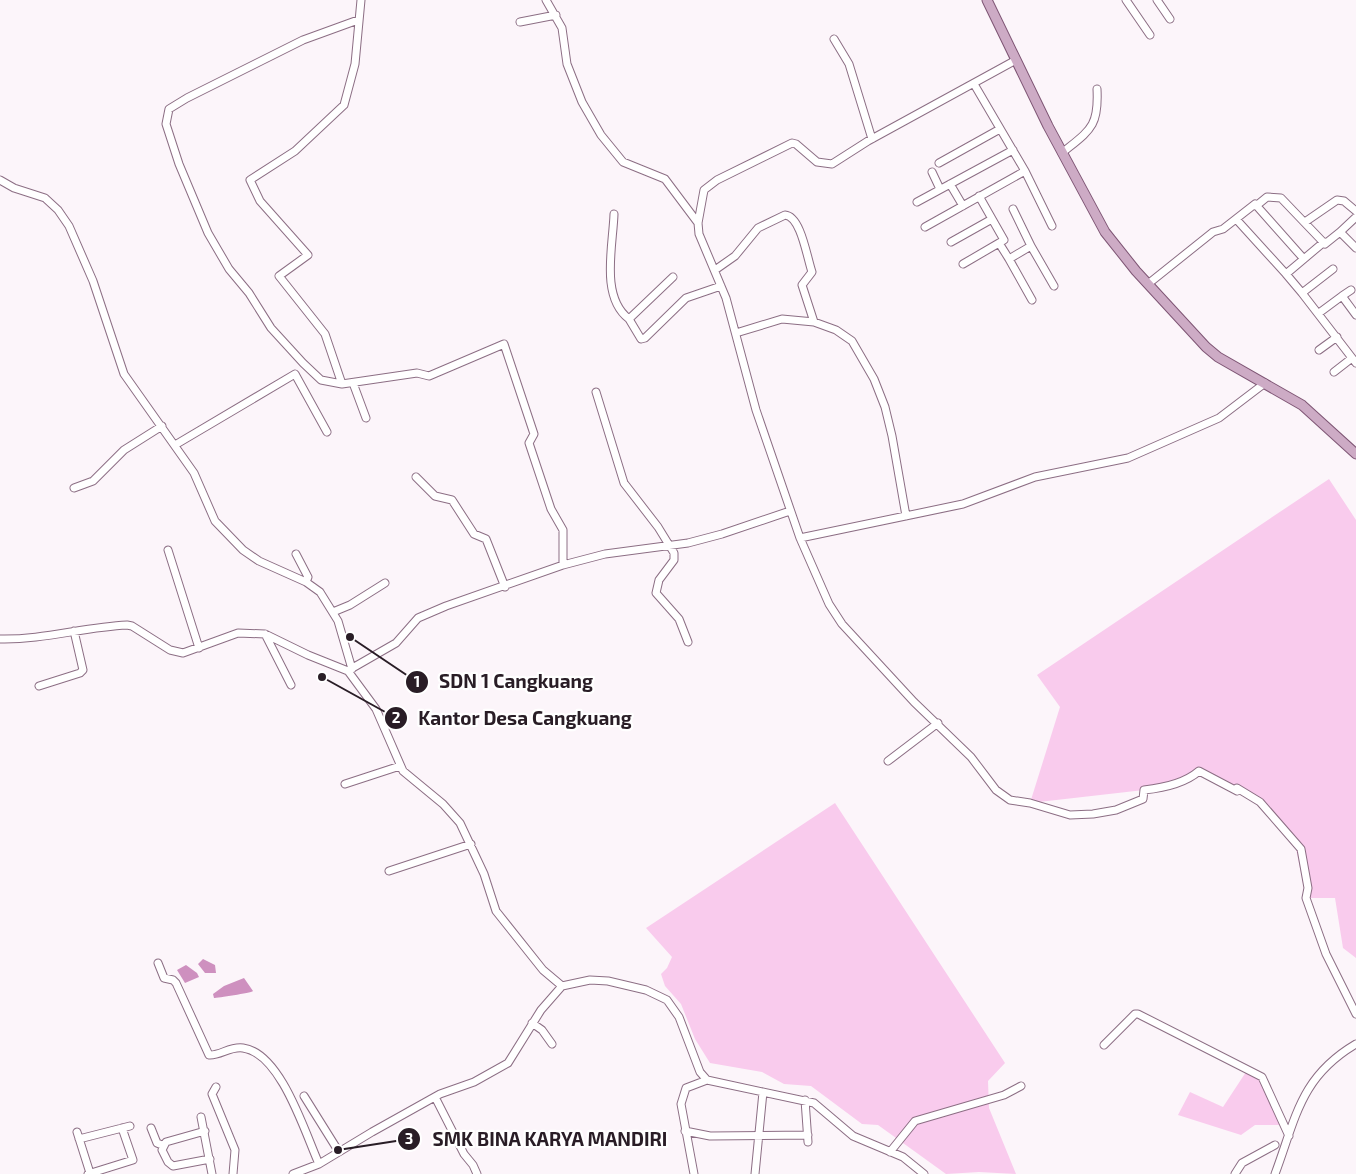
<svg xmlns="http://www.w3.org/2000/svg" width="1356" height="1174" viewBox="0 0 1356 1174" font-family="'Exo 2',sans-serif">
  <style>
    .green { fill: #f9cbed }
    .water { fill: #ce90bf }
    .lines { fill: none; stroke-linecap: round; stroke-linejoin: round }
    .minor-casing { stroke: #8c6e84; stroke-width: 9 }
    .major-casing { stroke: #7e5574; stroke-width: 11 }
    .minor { stroke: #fff; stroke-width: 7 }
    .major { stroke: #cdabc5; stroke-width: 9 }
    .leader { fill: none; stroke: #291d26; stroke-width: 2 }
    .callout-dot { fill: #291d26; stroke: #fff; stroke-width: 2 }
    .mark-label { font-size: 15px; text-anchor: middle; font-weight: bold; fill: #fff }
    .callout-label { font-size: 19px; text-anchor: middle; font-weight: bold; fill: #291d26; stroke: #fff; stroke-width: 4.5; stroke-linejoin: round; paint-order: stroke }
  </style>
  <rect width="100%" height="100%" fill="#fcf5fa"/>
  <path class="green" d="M 1329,479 L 1356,520 L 1356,958 L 1343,948 L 1335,898 L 1306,898 L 1294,839 L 1260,802 L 1199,771 L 1144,790 L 1030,803 L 1060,707 L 1037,675 Z
    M 835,803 L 1005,1063 L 988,1081 L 989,1108 L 1016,1174 L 979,1172 L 946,1174 L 878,1125 L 862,1124 L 811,1086 L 784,1084 L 762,1072 L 710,1063 L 695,1039 L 681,1004 L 665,986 L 661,974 L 667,968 L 672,957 L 646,928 Z
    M 1246,1072 L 1260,1078 L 1283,1125 L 1255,1125 L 1241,1135 L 1178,1115 L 1190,1092 L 1223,1107 Z"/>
  <path class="water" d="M 203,959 L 215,965 L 216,973 L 205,973 L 198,964 Z
    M 186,965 L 197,973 L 199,977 L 185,983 L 177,970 Z
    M 244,978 L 253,991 C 251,993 217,998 214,998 L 213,994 L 224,986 Z"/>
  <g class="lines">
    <g class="minor-casing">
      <path id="minor" d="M 546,0 L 562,28 L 567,64 L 582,102 L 601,135 L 623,162 L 665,179 L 698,223
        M 1126,0 L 1150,35
        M 1157,0 L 1170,19
        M 358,20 L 303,40 L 187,98 L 169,109 L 166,124 L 179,164 L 208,233 L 229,269 L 249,293 L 271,328 L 303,363 L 321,380 L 342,384 L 417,373 L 429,376 L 504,344 L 534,434 L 529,443 L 551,509 L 563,530 L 563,565
        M 520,22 L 556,15
        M 834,39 L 849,64 L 872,139
        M 1016,60 L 868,141 L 832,164 L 817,162 L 796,144 L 792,143 L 717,180 L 704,190 L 698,223 L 699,234 L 726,298 L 756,410 L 800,538 L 829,604 L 842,624 L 914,702 L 971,757 L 996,790 L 1010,800 L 1030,803 L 1070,815 L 1093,814 L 1116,810 L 1143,799 L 1144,790 C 1163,788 1184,784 1199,771 L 1237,791 L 1237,788 L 1260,802 L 1301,849 L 1308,888 L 1306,898 L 1326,954 L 1356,1014
        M 974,84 L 1025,171 L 1052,226
        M 1062,153 C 1090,130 1099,127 1097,89
        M 939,163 L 1000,129
        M 932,172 L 940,189
        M 0,180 L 14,188 L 45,198 L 58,210 L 69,226 L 93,281 L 124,374 L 194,473 L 215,521 L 243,550 L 259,561 L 306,582 L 320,592 L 338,621 L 352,669
        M 950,184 L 963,206
        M 979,196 L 1004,240 L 999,243 L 1009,259
        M 917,202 L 1013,150
        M 1256,206 L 1267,197 L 1281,198 L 1325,244 L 1340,232
        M 1013,209 L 1031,246
        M 614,214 C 613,246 600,297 629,319
        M 1356,217 L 1340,232 L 1356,248
        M 1236,219 L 1286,274 L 1324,242
        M 1305,222 L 1337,200 L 1344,201 L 1356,211
        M 925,227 L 1025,171
        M 951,242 L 992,219
        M 963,264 L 999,243
        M 715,270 L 735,256 L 758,228 L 785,215 C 801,216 807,258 812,272 L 802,285 L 814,322
        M 1286,274 L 1302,293 L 1333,269
        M 673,277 L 629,319 L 641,339 L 645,338 L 686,298 L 721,286
        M 1148,284 L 1213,232 L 1223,229 L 1255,204 L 1303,258
        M 1302,293 L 1356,363
        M 1342,296 L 1351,290
        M 1032,300 L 1009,259 L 1031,246 L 1054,286
        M 1319,313 L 1342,296 L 1356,315
        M 736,333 L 782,319 L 814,322 L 836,330 L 852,341 L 874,379 L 885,407 L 892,436 L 906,516
        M 1319,350 L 1337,337
        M 1334,372 L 1352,358
        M 353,383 L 366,418
        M 342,384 L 325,334 L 279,276 L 308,255 L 260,201 L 250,180 L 295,151 L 344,105 L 355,64 L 361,0
        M 596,392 L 624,483 L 658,527 L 674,553 L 674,560 L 659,580 L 656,593 L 679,619 L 688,642
        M 175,445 L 295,374 L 327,432
        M 416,477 L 435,496 L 452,500 L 474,534 L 486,539 L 505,587
        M 74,488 L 93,481 L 124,450 L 162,426
        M 800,538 L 963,504 L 1035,477 L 1128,458 L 1219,418 L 1265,383
        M 168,550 L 199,648
        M 296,554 L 308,577 L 306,582
        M 333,612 L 350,605 L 385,583
        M 265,634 L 291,685
        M 0,639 C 43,640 84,627 127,625 L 132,626 L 170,650 L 183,653 L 238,633 L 265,634 L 308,655 L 348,671 L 376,709 L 403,771 L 443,804 L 460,823 L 484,874 L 496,911 L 543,970 L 562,986 L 590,980 L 608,981 L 646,990 L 667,1000 L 679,1017 L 700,1072 L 707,1080 L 814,1103 L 853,1136 L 903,1157 L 924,1174
        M 349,670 L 396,643 L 418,618 L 446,606 L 563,565 L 605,554 L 688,543 L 722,534 L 790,511
        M 39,686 L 80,673 L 83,670 L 74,631
        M 888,761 L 938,723
        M 345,784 L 400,766
        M 389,871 L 471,844
        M 158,963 L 164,978 L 173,980 L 176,983 L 209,1055 C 220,1056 230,1046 243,1048 C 281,1053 305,1133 319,1164
        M 532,1023 L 542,1030 L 552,1044
        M 1104,1045 L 1135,1014 L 1138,1014 L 1262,1077 L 1289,1136
        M 216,1087 L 212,1094 L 235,1150 L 233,1174
        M 304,1096 L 339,1152
        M 435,1097 L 464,1154 L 473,1165 L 477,1174
        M 805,1100 L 808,1142
        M 201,1117 L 212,1174
        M 151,1128 L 157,1143 L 162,1145
        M 205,1131 L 166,1142 L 162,1150 L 168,1162 L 173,1166 L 210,1159
        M 685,1131 L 710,1136 L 808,1135
        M 77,1132 L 90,1173
        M 79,1139 L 130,1126
        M 890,1152 L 915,1121 L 1004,1095 L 1021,1086
        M 88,1174 L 133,1160 L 122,1128
        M 293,1174 L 319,1164 L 372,1132 L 440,1094 L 474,1082 L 508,1063 L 541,1010 L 562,986
        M 694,1174 L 681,1104 L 686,1088 L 707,1080
        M 755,1174 L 763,1092
        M 1235,1174 L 1242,1163 L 1275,1145
        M 1275,1174 C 1296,1118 1300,1077 1356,1044"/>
    </g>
    <g class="major-casing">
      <path id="major" d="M 987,0 L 1048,126 L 1105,232 L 1136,271 L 1206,347 L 1218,357 L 1302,405 L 1356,454"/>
    </g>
    <use href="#minor" class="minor"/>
    <use href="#major" class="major"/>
  </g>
  <path class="leader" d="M350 637L417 682M322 677L396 718M338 1150L409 1139"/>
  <g class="callout-dot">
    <circle cx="350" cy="637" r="5"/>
    <circle cx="322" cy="677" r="5"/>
    <circle cx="338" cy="1150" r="5"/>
    <circle cx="417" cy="682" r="12"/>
    <circle cx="396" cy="718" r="12"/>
    <circle cx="409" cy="1139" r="12"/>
  </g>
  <g class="mark-label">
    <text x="417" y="687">1</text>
    <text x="396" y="723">2</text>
    <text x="409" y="1144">3</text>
  </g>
  <g class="callout-label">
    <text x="516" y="688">SDN 1 Cangkuang</text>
    <text x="525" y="725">Kantor Desa Cangkuang</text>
    <text x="550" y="1146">SMK BINA KARYA MANDIRI</text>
  </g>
</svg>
